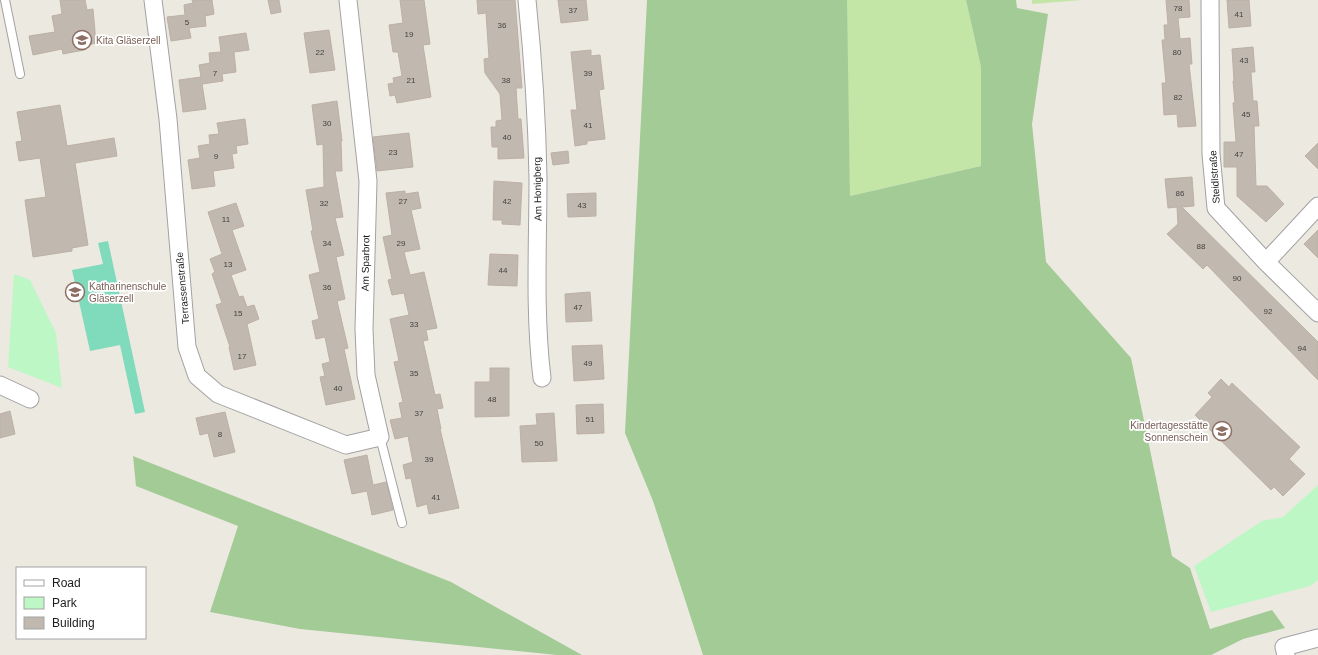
<svg xmlns="http://www.w3.org/2000/svg" width="1318" height="655" viewBox="0 0 1318 655" font-family="Helvetica,sans-serif">
  <style>
    .grass { fill: #c3e6a7 }
    .forest { fill: #a3cb96 }
    .park { fill: #bdf7c5 }
    .pitch { fill: #80dabc }
    .building { fill: #c1b8b0; stroke: #bdb0a4 }
    .lines { fill: none; stroke-linecap: round; stroke-linejoin: round }
    .lane-casing { stroke: #a2a2a2; stroke-width: 10 }
    .street-casing { stroke: #a2a2a2; stroke-width: 19 }
    .lane { stroke: #fff; stroke-width: 8 }
    .street { stroke: #fff; stroke-width: 17 }
    .labels { text-anchor: middle; stroke-width: 3.5; stroke-linejoin: round; paint-order: stroke }
    .number-label { font-size: 8px; fill: #444240 }
    .education-label { font-size: 10px; fill: #785e54; stroke: #fff; text-anchor: start }
    .street-label { font-size: 10px; fill: #1b1b1b; stroke: #fff }
  </style>
  <rect width="100%" height="100%" fill="#ece9e1"/>
  <path class="grass" d="M 846,0 L 966,0 L 981,67 L 981,166 L 850,196 Z
    M 1032,0 L 1082,0 L 1032,4 Z"/>
  <path class="forest" d="M 647,0 L 847,0 L 850,196 L 981,166 L 981,67 L 966,0 L 1016,0 L 1017,8 L 1048,14 L 1032,124 L 1046,262 L 1131,358 L 1172,556 L 1190,568 L 1210,629 L 1272,610 L 1285,628 L 1243,639 L 1211,655 L 703,655 L 653,501 L 625,433 Z
    M 133,456 L 451,582 L 582,655 L 557,655 L 300,629 L 210,612 L 238,526 L 136,486 Z"/>
  <path class="park" d="M 14,274 L 30,280 L 56,333 L 62,388 L 8,367 Z
    M 1318,485 L 1318,580 L 1310,586 L 1211,612 L 1194,566 L 1262,521 L 1283,517 Z"/>
  <path class="pitch" d="M 108,241 L 145,412 L 135,414 L 120,345 L 90,351 L 72,270 L 103,264 L 98,243 Z"/>
  <path class="building" d="M 60,0 L 85,0 L 87,10 L 93,9 L 96,43 L 83,46 L 84,50 L 63,54 L 62,49 L 33,55 L 29,36 L 55,32 L 52,16 L 62,14 Z
    M 192,0 L 212,0 L 214,14 L 205,16 L 206,26 L 189,28 L 191,38 L 171,41 L 167,17 L 185,15 L 184,5 L 193,3 Z
    M 268,0 L 279,0 L 281,12 L 271,14 Z
    M 400,0 L 424,0 L 430,44 L 423,45 L 431,97 L 397,103 L 395,95 L 390,96 L 388,84 L 394,83 L 393,78 L 402,76 L 398,52 L 393,52 L 389,25 L 403,23 Z
    M 477,0 L 515,0 L 522,88 L 516,88 L 518,119 L 521,119 L 524,158 L 498,159 L 498,147 L 492,147 L 491,127 L 496,127 L 496,121 L 502,120 L 500,94 L 485,73 L 484,59 L 489,58 L 486,13 L 478,14 Z
    M 558,0 L 586,0 L 588,20 L 561,23 Z
    M 1166,0 L 1189,0 L 1190,17 L 1178,18 L 1180,39 L 1190,38 L 1192,64 L 1189,64 L 1196,126 L 1178,127 L 1177,114 L 1164,115 L 1162,83 L 1166,83 L 1162,40 L 1165,40 L 1164,25 L 1168,25 Z
    M 1227,0 L 1249,0 L 1251,26 L 1229,28 Z
    M 329,30 L 335,70 L 310,73 L 304,33 Z
    M 246,33 L 249,50 L 234,52 L 236,72 L 222,74 L 223,81 L 202,84 L 206,109 L 183,112 L 179,80 L 201,77 L 199,65 L 210,63 L 209,53 L 221,52 L 219,37 Z
    M 1253,47 L 1255,72 L 1251,72 L 1253,101 L 1257,101 L 1259,126 L 1254,126 L 1256,186 L 1267,186 L 1284,204 L 1266,222 L 1237,196 L 1237,167 L 1224,167 L 1224,142 L 1236,142 L 1233,103 L 1235,102 L 1233,81 L 1234,81 L 1232,49 Z
    M 591,50 L 591,56 L 600,55 L 604,89 L 599,90 L 605,139 L 587,141 L 587,144 L 575,146 L 571,110 L 577,110 L 571,52 Z
    M 337,101 L 342,141 L 341,141 L 342,171 L 335,171 L 343,217 L 335,218 L 344,255 L 336,257 L 345,299 L 337,301 L 348,348 L 344,349 L 355,399 L 326,405 L 320,377 L 325,376 L 322,364 L 330,362 L 325,337 L 316,339 L 312,321 L 319,319 L 309,275 L 320,272 L 311,231 L 313,231 L 306,190 L 324,187 L 323,144 L 317,145 L 312,105 Z
    M 60,105 L 67,146 L 114,138 L 117,156 L 75,163 L 88,245 L 72,248 L 72,251 L 33,257 L 25,200 L 46,197 L 40,158 L 19,161 L 16,142 L 22,141 L 17,112 Z
    M 245,119 L 248,144 L 236,146 L 237,153 L 232,154 L 234,168 L 213,171 L 215,186 L 192,189 L 188,160 L 200,158 L 198,146 L 210,144 L 209,135 L 219,134 L 217,123 Z
    M 409,133 L 413,167 L 377,171 L 373,137 Z
    M 1318,143 L 1318,169 L 1305,156 Z
    M 568,151 L 569,163 L 553,165 L 551,153 Z
    M 1192,177 L 1194,206 L 1182,207 L 1318,342 L 1318,380 L 1207,265 L 1203,269 L 1167,234 L 1178,224 L 1177,207 L 1168,208 L 1165,179 Z
    M 494,181 L 522,183 L 520,225 L 502,224 L 502,220 L 493,220 Z
    M 405,191 L 405,194 L 418,192 L 421,208 L 411,210 L 420,249 L 404,252 L 410,275 L 424,272 L 437,328 L 426,330 L 428,340 L 423,341 L 435,395 L 440,394 L 443,408 L 437,409 L 441,429 L 440,429 L 459,508 L 429,514 L 427,504 L 417,507 L 411,478 L 406,479 L 403,465 L 413,462 L 408,436 L 395,439 L 390,420 L 402,418 L 399,403 L 403,402 L 394,362 L 399,361 L 390,319 L 409,315 L 404,293 L 392,295 L 388,280 L 392,279 L 383,237 L 392,235 L 386,193 Z
    M 596,193 L 596,216 L 568,217 L 567,194 Z
    M 236,203 L 244,226 L 232,230 L 246,270 L 231,275 L 239,297 L 243,296 L 247,307 L 254,305 L 259,319 L 247,324 L 256,365 L 234,370 L 229,347 L 230,347 L 216,305 L 222,303 L 212,274 L 215,272 L 210,259 L 222,254 L 208,212 Z
    M 1318,230 L 1318,258 L 1304,244 Z
    M 490,254 L 518,255 L 517,286 L 488,285 Z
    M 590,292 L 592,321 L 566,322 L 565,294 Z
    M 602,345 L 604,379 L 574,381 L 572,346 Z
    M 490,368 L 509,368 L 509,416 L 475,417 L 475,382 L 490,382 Z
    M 1221,379 L 1229,387 L 1232,383 L 1300,447 L 1289,459 L 1305,474 L 1283,496 L 1274,487 L 1271,490 L 1195,415 L 1212,397 L 1208,393 Z
    M 603,404 L 604,433 L 577,434 L 576,405 Z
    M 10,411 L 15,434 L 0,438 L 0,414 Z
    M 225,412 L 235,452 L 214,457 L 208,433 L 200,435 L 196,418 Z
    M 554,413 L 557,461 L 522,462 L 520,426 L 537,425 L 536,414 Z
    M 367,455 L 373,485 L 386,482 L 393,510 L 372,515 L 367,491 L 352,494 L 344,460 Z"/>
  <g class="lines">
    <g class="lane-casing">
      <path id="lane" d="M 5,0 L 20,74
        M 380,437 L 402,523"/>
    </g>
    <g class="street-casing">
      <path id="street" d="M 153,0 L 168,119 L 187,347 L 197,376 L 218,394 L 346,445 L 380,437 L 366,375 L 364,329 L 368,181 L 348,0
        M 527,0 C 533,59 537,119 538,178 C 538,245 534,312 542,378
        M 1210,0 L 1211,154 L 1216,208 L 1266,262 L 1318,313
        M 1266,262 L 1318,206
        M 0,385 L 30,399
        M 1286,655 L 1284,647 L 1318,638"/>
    </g>
    <use href="#lane" class="lane"/>
    <use href="#street" class="street"/>
  </g>
  <defs>
    <g id="school-ring" transform="scale(1)"><circle r="9.5" fill="#fff" stroke="#8d6e63" stroke-width="1.5"/><path d="M0-5L7-2L0 1L-7-2ZM-4 1L0 2.5L4 1V4Q0 6-4 4Z" fill="#8d6e63"/></g>
  </defs>
  <g fill-rule="evenodd">
    <use href="#school-ring" x="82" y="40"/>
    <use href="#school-ring" x="75" y="292"/>
    <use href="#school-ring" x="1222" y="431"/>
  </g>
  <g class="labels">
    <g class="number-label">
      <text x="1178" y="11">78</text>
      <text x="573" y="13">37</text>
      <text x="1239" y="17">41</text>
      <text x="187" y="25">5</text>
      <text x="502" y="28">36</text>
      <text x="409" y="37">19</text>
      <text x="320" y="55">22</text>
      <text x="1177" y="55">80</text>
      <text x="1244" y="63">43</text>
      <text x="215" y="76">7</text>
      <text x="588" y="76">39</text>
      <text x="411" y="83">21</text>
      <text x="506" y="83">38</text>
      <text x="1178" y="100">82</text>
      <text x="1246" y="117">45</text>
      <text x="327" y="126">30</text>
      <text x="588" y="128">41</text>
      <text x="507" y="140">40</text>
      <text x="393" y="155">23</text>
      <text x="1239" y="157">47</text>
      <text x="216" y="159">9</text>
      <text x="1180" y="196">86</text>
      <text x="403" y="204">27</text>
      <text x="507" y="204">42</text>
      <text x="324" y="206">32</text>
      <text x="582" y="208">43</text>
      <text x="226" y="222">11</text>
      <text x="327" y="246">34</text>
      <text x="401" y="246">29</text>
      <text x="1201" y="249">88</text>
      <text x="228" y="267">13</text>
      <text x="503" y="273">44</text>
      <text x="1237" y="281">90</text>
      <text x="327" y="290">36</text>
      <text x="578" y="310">47</text>
      <text x="1268" y="314">92</text>
      <text x="238" y="316">15</text>
      <text x="414" y="327">33</text>
      <text x="1302" y="351">94</text>
      <text x="242" y="359">17</text>
      <text x="588" y="366">49</text>
      <text x="414" y="376">35</text>
      <text x="338" y="391">40</text>
      <text x="492" y="402">48</text>
      <text x="419" y="416">37</text>
      <text x="590" y="422">51</text>
      <text x="220" y="437">8</text>
      <text x="539" y="446">50</text>
      <text x="429" y="462">39</text>
      <text x="436" y="500">41</text>
    </g>
    <g class="education-label">
      <text x="96" y="44">Kita Gläserzell</text>
      <text x="89" y="290">Katharinenschule<tspan x="89" dy="12">Gläserzell</tspan></text>
      <text x="1208" y="429" text-anchor="end">Kindertagesstätte<tspan x="1208" dy="12">Sonnenschein</tspan></text>
    </g>
    <g class="street-label">
      <text transform="translate(1214 177) rotate(-94)" y="4">Steidlstraße</text>
      <text transform="translate(537 189) rotate(-91)" y="4">Am Honigberg</text>
      <text transform="translate(365 263) rotate(-89)" y="4">Am Sparbrot</text>
      <text transform="translate(182 288) rotate(-95)" y="4">Terrassenstraße</text>
    </g>
  </g>
  <rect x="16" y="567" width="130" height="72" fill="#ffffff" stroke="#a4a4a4"/>
  <rect x="24" y="580" width="20" height="6" fill="#ffffff" stroke="#a4a4a4"/>
  <text x="52" y="587" font-size="12" fill="#1b1b1b">Road</text>
  <rect x="24" y="597" width="20" height="12" fill="#bdf7c5" stroke="#a4a4a4"/>
  <text x="52" y="607" font-size="12" fill="#1b1b1b">Park</text>
  <rect x="24" y="617" width="20" height="12" fill="#c1b8b0" stroke="#a4a4a4"/>
  <text x="52" y="627" font-size="12" fill="#1b1b1b">Building</text>
</svg>
